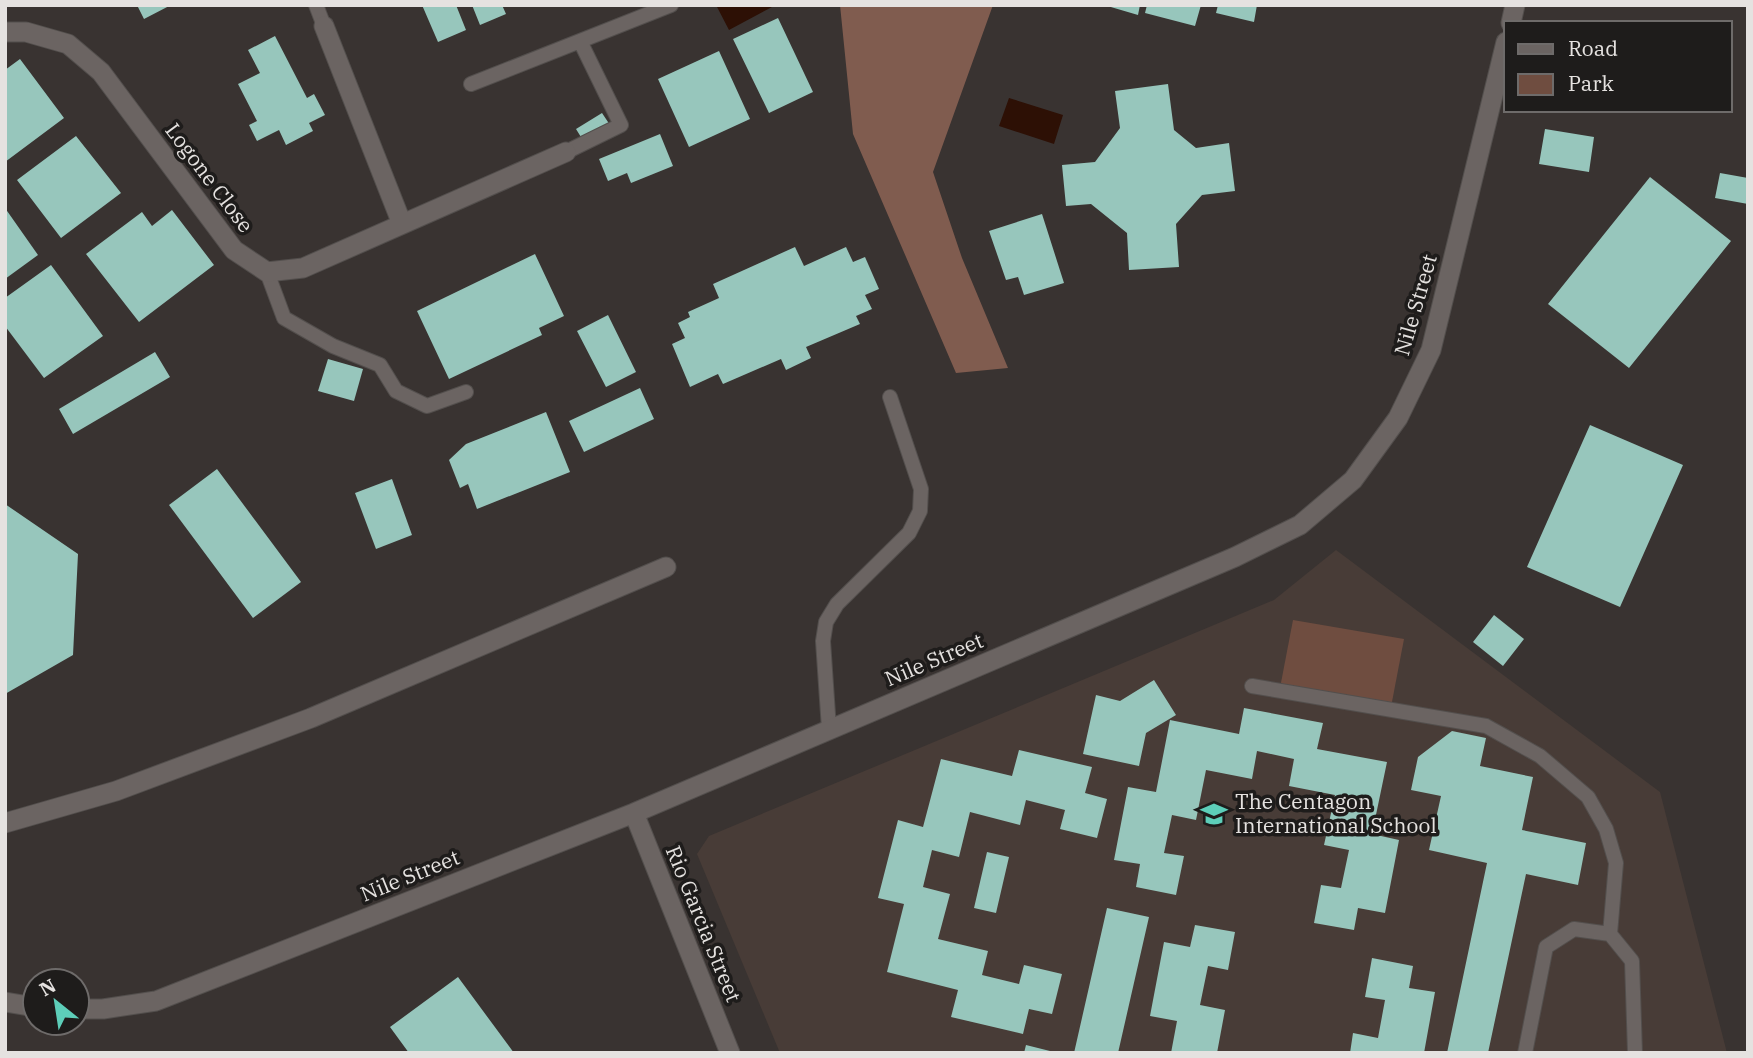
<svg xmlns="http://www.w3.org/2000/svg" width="1753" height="1058" viewBox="0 0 1753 1058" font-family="'IBM Plex Serif',serif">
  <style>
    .built { fill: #483c37 }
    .green { fill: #6f4d40 }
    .forest { fill: #805c4f }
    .water { fill: #2d1005 }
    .building { fill: #97c6bc }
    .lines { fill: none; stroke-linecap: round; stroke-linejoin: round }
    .service-casing { stroke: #534f4d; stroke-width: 16 }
    .minor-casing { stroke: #534f4d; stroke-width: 21 }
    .service { stroke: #6b6462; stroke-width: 14 }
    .minor { stroke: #6b6462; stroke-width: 19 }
    .labels { text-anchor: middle; stroke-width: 7; stroke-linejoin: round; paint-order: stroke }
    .street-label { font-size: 21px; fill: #e5e2e0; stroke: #1e1c1b }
    .poi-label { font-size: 21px; fill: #e5e2e0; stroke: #1e1c1b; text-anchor: start }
  </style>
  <rect width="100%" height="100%" fill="#393331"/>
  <path class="built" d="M 1336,550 L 1660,792 L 1727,1053 L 780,1053 L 697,854 L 709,836 L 1274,600 Z"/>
  <path class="green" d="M 1293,620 L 1404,639 L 1391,707 L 1280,688 Z"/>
  <path class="forest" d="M 840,5 L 993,5 L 933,172 L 962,258 L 1008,368 L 956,373 L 853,134 Z"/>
  <path class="water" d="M 716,5 L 771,5 L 772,7 L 729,30 Z
    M 1009,98 L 1063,115 L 1054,144 L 999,126 Z"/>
  <path class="building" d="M 137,5 L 171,5 L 144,19 Z
    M 422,5 L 456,5 L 466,30 L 438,42 Z
    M 472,5 L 502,5 L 506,14 L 480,25 Z
    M 1104,5 L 1140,5 L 1138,15 Z
    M 1147,5 L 1201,5 L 1195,26 L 1145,13 Z
    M 1218,5 L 1257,5 L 1254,22 L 1216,13 Z
    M 778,18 L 813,92 L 769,113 L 733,39 Z
    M 275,36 L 307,98 L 314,94 L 325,115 L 309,123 L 313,131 L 286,145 L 279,130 L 257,141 L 249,125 L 257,121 L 238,84 L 260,73 L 248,50 Z
    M 719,51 L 750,119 L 689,147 L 658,79 Z
    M 20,59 L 64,118 L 5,162 L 5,70 Z
    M 1168,84 L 1174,130 L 1196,148 L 1229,143 L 1235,191 L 1202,195 L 1176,224 L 1179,267 L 1129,270 L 1127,233 L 1091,204 L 1066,206 L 1062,165 L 1095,162 L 1120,128 L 1115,91 Z
    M 602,113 L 610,125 L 584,142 L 576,129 Z
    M 1545,129 L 1594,137 L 1589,172 L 1539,164 Z
    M 660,134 L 673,166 L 631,183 L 627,173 L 608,181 L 599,159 Z
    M 76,136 L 121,193 L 61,238 L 17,180 Z
    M 1720,173 L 1748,178 L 1748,204 L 1715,198 Z
    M 1650,177 L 1731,241 L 1629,368 L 1548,304 Z
    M 5,208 L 38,255 L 5,279 Z
    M 172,210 L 214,265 L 139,322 L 86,254 L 142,212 L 152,226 Z
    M 1042,214 L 1064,283 L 1024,295 L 1018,277 L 1006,280 L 989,231 Z
    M 795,247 L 804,266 L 846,247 L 853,262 L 865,257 L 879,289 L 865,295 L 872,309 L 856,316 L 860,324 L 806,347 L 811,358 L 786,370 L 781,359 L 723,384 L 718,374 L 690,387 L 672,344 L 685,338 L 678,323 L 690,317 L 688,312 L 719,298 L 713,284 Z
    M 535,254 L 564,316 L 539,328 L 542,335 L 449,379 L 417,311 Z
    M 51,265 L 103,336 L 44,378 L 5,326 L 5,298 Z
    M 608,315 L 636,372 L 606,387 L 577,331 Z
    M 155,352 L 170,377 L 73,434 L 59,409 Z
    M 328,359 L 363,369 L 354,401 L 318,391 Z
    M 640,388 L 654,419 L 584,452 L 569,421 Z
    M 546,412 L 570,472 L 477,509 L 468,484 L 460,488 L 449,460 L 466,444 Z
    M 1590,425 L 1683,465 L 1620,607 L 1527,567 Z
    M 217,469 L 301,582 L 253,618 L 169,505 Z
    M 392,479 L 412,535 L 376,549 L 355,493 Z
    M 5,504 L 78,554 L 73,655 L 5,694 Z
    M 1494,615 L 1524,639 L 1503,666 L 1473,642 Z
    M 1154,680 L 1176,715 L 1146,733 L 1139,766 L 1083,754 L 1096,695 L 1120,701 Z
    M 1244,708 L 1323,723 L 1317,749 L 1387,762 L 1372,834 L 1399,840 L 1385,913 L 1358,908 L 1354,930 L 1314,923 L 1321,885 L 1341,888 L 1349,850 L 1324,845 L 1335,795 L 1289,786 L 1294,759 L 1257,751 L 1252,779 L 1206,770 L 1196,820 L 1172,815 L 1164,853 L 1184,856 L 1176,895 L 1136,887 L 1140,864 L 1114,860 L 1128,787 L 1156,792 L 1170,720 L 1239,734 Z
    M 1452,731 L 1486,738 L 1480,766 L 1533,777 L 1522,830 L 1586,843 L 1578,885 L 1526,874 L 1488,1053 L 1447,1053 L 1487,863 L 1429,850 L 1441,796 L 1411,790 L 1418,757 Z
    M 1019,750 L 1092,767 L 1085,793 L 1107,799 L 1097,838 L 1060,829 L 1065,810 L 1026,800 L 1020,825 L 970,812 L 959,857 L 932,850 L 923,887 L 950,894 L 938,939 L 988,951 L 982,975 L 1019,984 L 1024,965 L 1062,974 L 1052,1014 L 1029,1009 L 1023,1034 L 951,1017 L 958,990 L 887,972 L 904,904 L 878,898 L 898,820 L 923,827 L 941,759 L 1012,776 Z
    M 987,852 L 1009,857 L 996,913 L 974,908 Z
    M 1107,908 L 1149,917 L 1118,1053 L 1074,1053 Z
    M 1195,925 L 1235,932 L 1228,970 L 1208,966 L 1200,1005 L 1225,1010 L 1217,1053 L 1171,1053 L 1177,1021 L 1150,1016 L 1164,942 L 1190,947 Z
    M 1372,958 L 1413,966 L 1409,988 L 1435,992 L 1424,1053 L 1350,1053 L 1353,1033 L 1378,1038 L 1385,1000 L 1365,997 Z
    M 458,977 L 514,1053 L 409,1053 L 390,1027 Z
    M 1026,1045 L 1054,1052 L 1054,1053 L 1024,1053 Z"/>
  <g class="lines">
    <g class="service-casing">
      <path id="service" d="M 316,5 L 324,26
        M 580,41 L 671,5
        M 471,84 L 580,41 L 621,125 L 566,152
        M 267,272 L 284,318 L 333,346 L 380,365 L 396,391 L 427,406 L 466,392
        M 1252,686 L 1486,726 L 1540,756 L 1588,797 L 1606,829 L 1616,863 L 1610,934
        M 829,729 L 823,641 L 826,622 L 837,604 L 909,533 L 920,511 L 921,489 L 890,397
        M 1525,1053 L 1546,947 L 1574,929 L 1610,934 L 1632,961 L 1635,1053"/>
    </g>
    <g class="minor-casing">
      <path id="minor" d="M 1511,23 L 1515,5
        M 324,26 L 402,224
        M 5,32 L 26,32 L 68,44 L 101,72 L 234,250 L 267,272 L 303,268 L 566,152
        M 634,813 L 730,1053
        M 5,823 L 116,791 L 311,718 L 666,567
        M 5,1002 L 35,1007
        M 77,1009 L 103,1009 L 156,1001 L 634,813 L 1235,557 L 1300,525 L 1353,480 L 1398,418 L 1431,350 L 1506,42"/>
    </g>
    <use href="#service" class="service"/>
    <use href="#minor" class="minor"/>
  </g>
  <defs>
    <g id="school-bare" transform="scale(2.1)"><path d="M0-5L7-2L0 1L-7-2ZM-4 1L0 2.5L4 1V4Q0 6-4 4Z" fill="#5dceb9" stroke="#1e1c1b" stroke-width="2.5" paint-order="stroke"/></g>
  </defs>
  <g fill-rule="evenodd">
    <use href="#school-bare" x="1214" y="814"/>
  </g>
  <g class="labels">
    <g class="street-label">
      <text transform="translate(209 178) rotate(53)" y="7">Logone Close</text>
      <text transform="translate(1416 305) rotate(-74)" y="7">Nile Street</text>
      <text transform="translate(934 660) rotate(-23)" y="7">Nile Street</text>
      <text transform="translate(410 876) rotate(-22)" y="7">Nile Street</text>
      <text transform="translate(703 924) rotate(68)" y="7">Rio Garcia Street</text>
    </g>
    <g class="poi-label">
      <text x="1235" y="809">The Centagon<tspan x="1235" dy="24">International School</tspan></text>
    </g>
  </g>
  <rect width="1753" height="1058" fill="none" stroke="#e5e2e0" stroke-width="14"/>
  <rect x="1504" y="21" width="228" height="91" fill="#1e1c1b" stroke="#6e6b6a" stroke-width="2"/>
  <rect x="1518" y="44" width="35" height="10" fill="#6b6462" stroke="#6e6b6a" stroke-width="2"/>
  <text x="1568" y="56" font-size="21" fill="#e5e2e0">Road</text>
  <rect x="1518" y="74" width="35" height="21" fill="#6f4d40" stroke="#6e6b6a" stroke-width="2"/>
  <text x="1568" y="91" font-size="21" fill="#e5e2e0">Park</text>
  <g transform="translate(56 1002) rotate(330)"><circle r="33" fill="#1e1c1b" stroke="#6e6b6a" stroke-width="2"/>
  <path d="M0-5L12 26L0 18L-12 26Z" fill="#5dceb9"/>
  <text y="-10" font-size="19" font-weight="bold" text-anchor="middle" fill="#e5e2e0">N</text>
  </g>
</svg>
